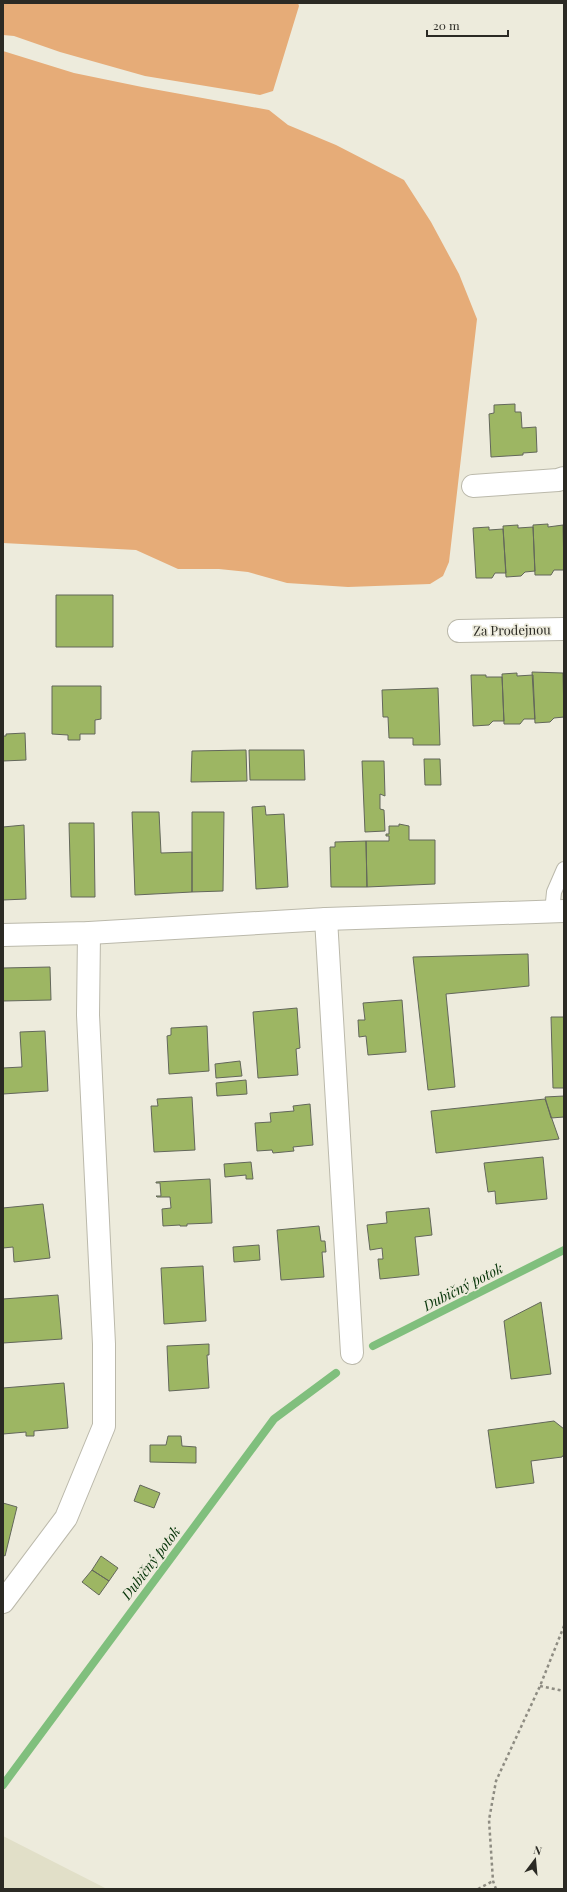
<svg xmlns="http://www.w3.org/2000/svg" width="567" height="1892" viewBox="0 0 567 1892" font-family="'Playfair Display',serif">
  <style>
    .built { fill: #e1dfc8 }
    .green { fill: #e6ac78 }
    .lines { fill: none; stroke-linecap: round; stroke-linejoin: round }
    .stream { stroke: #80bf7d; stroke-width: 8 }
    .building { fill: #9db663; stroke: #63675b }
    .service-casing { stroke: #bbb9ab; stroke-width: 16 }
    .minor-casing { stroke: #bbb9ab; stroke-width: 24 }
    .secondary-casing { stroke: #bbb9ab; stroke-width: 24 }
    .path { stroke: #8e8c82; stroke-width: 2.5; stroke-dasharray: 3 3; stroke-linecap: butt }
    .service { stroke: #fff; stroke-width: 14 }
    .minor { stroke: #fff; stroke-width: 22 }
    .secondary { stroke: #fff; stroke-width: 22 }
    .labels { text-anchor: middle; stroke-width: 3.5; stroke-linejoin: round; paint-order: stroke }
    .street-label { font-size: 13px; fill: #2b2a24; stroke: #edebdc }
    .water-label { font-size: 14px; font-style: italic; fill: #053307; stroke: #edebdc }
  </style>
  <rect width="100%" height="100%" fill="#edebdc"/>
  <path class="built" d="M 3,1836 L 107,1889 L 3,1889 Z"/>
  <path class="green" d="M 3,3 L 298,3 L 299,6 L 273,91 L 260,95 L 145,76 L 60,52 L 14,36 L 3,35 Z
    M 3,51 L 74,73 L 142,87 L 269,110 L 288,125 L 336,145 L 404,180 L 431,222 L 459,274 L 477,319 L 449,562 L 443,576 L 430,584 L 348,587 L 287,583 L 248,572 L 219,569 L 178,569 L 136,550 L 3,543 Z"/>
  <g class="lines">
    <path class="stream" d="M 373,1346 L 564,1250
      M 3,1785 L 274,1419 L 336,1373"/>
  </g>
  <path class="building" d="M 515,404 L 515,412 L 521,412 L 522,428 L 536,427 L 537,452 L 523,453 L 523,455 L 491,457 L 489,414 L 494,413 L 494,405 Z
    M 548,524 L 548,527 L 563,525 L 564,570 L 554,570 L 551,575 L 535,575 L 533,525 Z
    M 518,525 L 518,528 L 533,527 L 535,571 L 525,572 L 521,576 L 506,577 L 503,526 Z
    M 489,527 L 489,530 L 503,529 L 506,573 L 495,573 L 492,578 L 476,578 L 473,528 Z
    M 56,595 L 113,595 L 113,647 L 56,647 Z
    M 532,672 L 563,673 L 564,717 L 554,718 L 550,722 L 535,723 Z
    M 517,673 L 517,676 L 533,675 L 535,719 L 524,719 L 520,724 L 504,724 L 502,674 Z
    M 471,675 L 486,675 L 486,677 L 502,677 L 504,721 L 493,721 L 489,725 L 473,726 Z
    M 52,686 L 101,686 L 101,719 L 95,720 L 95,734 L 80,734 L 80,740 L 68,740 L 68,735 L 52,734 Z
    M 438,688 L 440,745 L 413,745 L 413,738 L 389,738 L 388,717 L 383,717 L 382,690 Z
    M 25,733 L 26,760 L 3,761 L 3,736 L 6,736 L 6,734 Z
    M 246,750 L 247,781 L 191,782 L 192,751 Z
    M 249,750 L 304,750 L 305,780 L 250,780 Z
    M 424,759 L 440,759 L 441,785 L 425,785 Z
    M 362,761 L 384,761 L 385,796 L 380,794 L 380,809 L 384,810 L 385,831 L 365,832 Z
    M 265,806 L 266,815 L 284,814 L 288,887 L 256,889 L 252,807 Z
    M 132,812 L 159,812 L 161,853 L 192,852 L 192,892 L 135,895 Z
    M 192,812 L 224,812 L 223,891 L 192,892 Z
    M 69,823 L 94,823 L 95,897 L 71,897 Z
    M 399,824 L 409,826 L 409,840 L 435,840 L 435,884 L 367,887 L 366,841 L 389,841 L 389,836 L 386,836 L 386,834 L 389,834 L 389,826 L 399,826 Z
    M 24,825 L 26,899 L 3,900 L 3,827 Z
    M 366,841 L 367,887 L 331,887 L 330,847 L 335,847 L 335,842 Z
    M 528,954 L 529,986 L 446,994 L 455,1087 L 428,1090 L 413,957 Z
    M 50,967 L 51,1000 L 3,1001 L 3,968 Z
    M 402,1000 L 406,1052 L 368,1055 L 366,1036 L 359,1037 L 358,1020 L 365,1020 L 363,1003 Z
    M 297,1008 L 300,1048 L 296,1049 L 298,1075 L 258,1078 L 253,1012 Z
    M 551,1017 L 564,1017 L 564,1088 L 553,1088 Z
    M 207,1026 L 209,1071 L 169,1074 L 167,1036 L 171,1035 L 171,1028 Z
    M 45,1031 L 48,1091 L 3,1094 L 3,1068 L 22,1067 L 20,1032 Z
    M 240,1061 L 242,1076 L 216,1078 L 215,1064 Z
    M 246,1080 L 247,1094 L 217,1096 L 216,1083 Z
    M 564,1096 L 564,1117 L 551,1118 L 545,1097 Z
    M 192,1097 L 195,1150 L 154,1152 L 151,1106 L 158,1106 L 157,1099 Z
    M 545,1099 L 559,1139 L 436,1153 L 431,1111 Z
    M 310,1104 L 313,1145 L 293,1147 L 294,1151 L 273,1153 L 272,1150 L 257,1151 L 255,1123 L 271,1122 L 270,1113 L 294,1111 L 293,1106 Z
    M 543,1157 L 547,1199 L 496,1204 L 495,1191 L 488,1192 L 484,1163 Z
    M 251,1162 L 253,1179 L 246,1179 L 246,1175 L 225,1177 L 224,1164 Z
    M 210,1179 L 212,1223 L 187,1224 L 187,1226 L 180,1226 L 180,1225 L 163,1226 L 162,1209 L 171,1208 L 170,1197 L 157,1197 L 156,1196 L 161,1196 L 160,1183 L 156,1183 L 156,1182 Z
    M 43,1204 L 50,1258 L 14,1262 L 13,1247 L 3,1248 L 3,1208 Z
    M 429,1208 L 432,1235 L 415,1237 L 419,1275 L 380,1279 L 378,1259 L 383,1259 L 382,1248 L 370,1250 L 367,1225 L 387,1223 L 386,1212 Z
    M 319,1226 L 321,1241 L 325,1241 L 326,1252 L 322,1252 L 324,1277 L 281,1280 L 277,1230 Z
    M 259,1245 L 260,1260 L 234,1262 L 233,1247 Z
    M 203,1266 L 206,1321 L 164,1324 L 161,1268 Z
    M 58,1295 L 62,1339 L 3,1343 L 3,1299 Z
    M 541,1302 L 551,1374 L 511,1379 L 504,1321 Z
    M 209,1344 L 209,1355 L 207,1355 L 209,1388 L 169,1391 L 167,1346 Z
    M 64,1383 L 68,1428 L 34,1431 L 34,1436 L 26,1436 L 26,1432 L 3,1434 L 3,1388 Z
    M 554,1421 L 564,1429 L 564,1454 L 562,1457 L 531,1461 L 534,1483 L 496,1488 L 488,1430 Z
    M 168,1436 L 181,1436 L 182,1446 L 196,1447 L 196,1463 L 150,1462 L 150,1445 L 166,1445 Z
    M 140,1485 L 160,1493 L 154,1508 L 134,1501 Z
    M 3,1503 L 17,1507 L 5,1556 L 3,1555 Z
    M 101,1556 L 118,1568 L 109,1581 L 92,1570 Z
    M 92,1570 L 109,1581 L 99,1595 L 82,1582 Z"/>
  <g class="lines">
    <g class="service-casing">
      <path id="service" d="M 552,912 L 554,892 L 564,869"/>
    </g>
    <g class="minor-casing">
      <path id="minor" d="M 473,486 L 558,480 L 564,478
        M 459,631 L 564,629
        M 326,919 L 352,1353
        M 3,1602 L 66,1518 L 104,1426 L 104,1344 L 88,1015 L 89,933"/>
    </g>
    <g class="secondary-casing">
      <path id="secondary" d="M 3,935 L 89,933 L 326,919 L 564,911"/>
    </g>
    <path class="path" d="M 540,1686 L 564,1691
      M 478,1889 L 493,1881
      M 496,1889 L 493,1881 L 489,1820 L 496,1781 L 540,1686 L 564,1626"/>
    <use href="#service" class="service"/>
    <use href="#minor" class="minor"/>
    <use href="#secondary" class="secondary"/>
  </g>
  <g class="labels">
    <g class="street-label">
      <text transform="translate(512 630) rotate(-1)" y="5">Za Prodejnou</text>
    </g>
    <g class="water-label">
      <text transform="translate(463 1287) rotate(-27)" y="5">Dubičný potok</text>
      <text transform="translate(151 1563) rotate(-53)" y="5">Dubičný potok</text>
    </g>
  </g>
  <rect width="567" height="1892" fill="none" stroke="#2b2a24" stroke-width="8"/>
  <g transform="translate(535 1860) rotate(16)" stroke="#edebdc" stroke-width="3" paint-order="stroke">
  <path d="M0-3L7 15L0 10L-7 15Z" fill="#2b2a24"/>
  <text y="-6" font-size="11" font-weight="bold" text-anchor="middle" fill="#2b2a24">N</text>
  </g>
  <path d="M427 30v6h81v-6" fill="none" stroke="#2b2a24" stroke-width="2"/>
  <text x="433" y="30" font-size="12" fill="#2b2a24" stroke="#edebdc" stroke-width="3" paint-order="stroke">20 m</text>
</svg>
